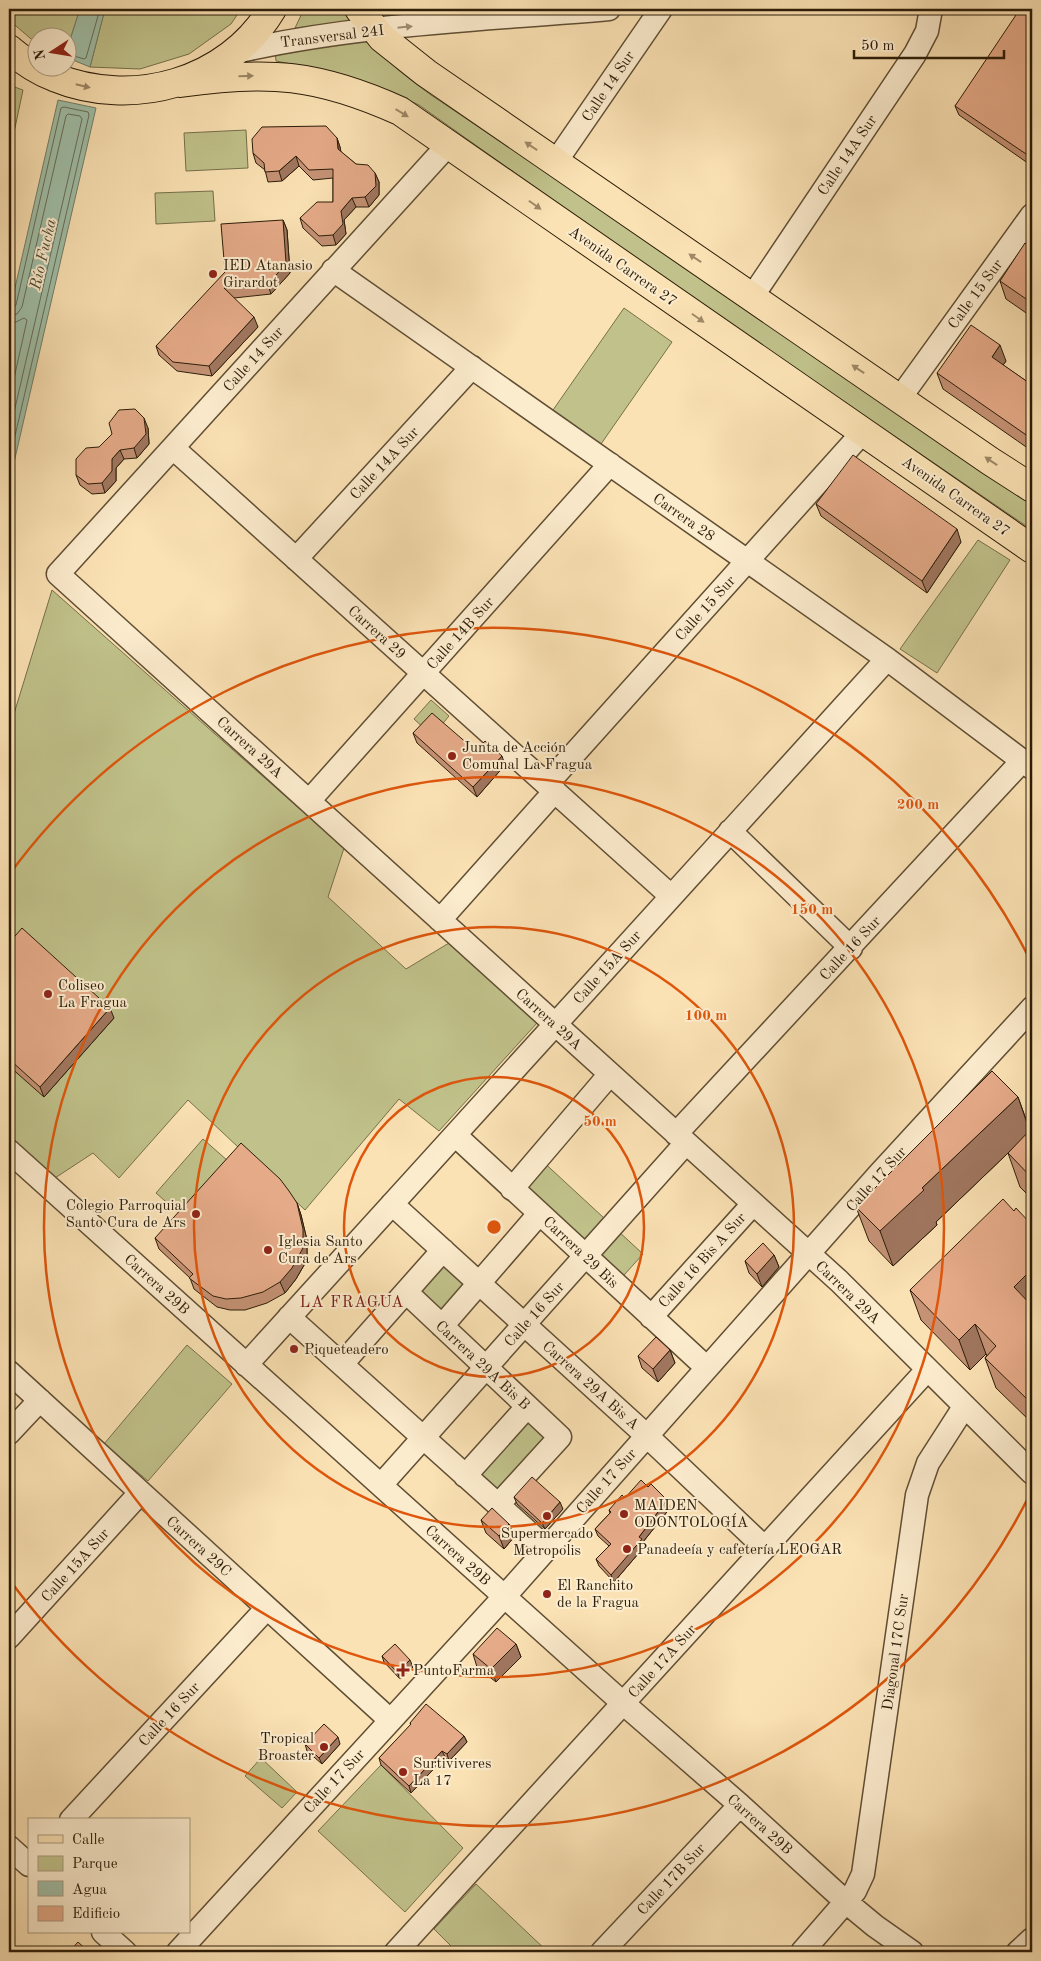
<svg xmlns="http://www.w3.org/2000/svg" width="1041" height="1961" viewBox="0 0 1041 1961" font-family="'Old Standard TT',serif">
  <style>
    .green { fill: #c1c28b; stroke: #76704a }
    .water { fill: #a0bfa8; stroke: #727e68 }
    .lines { fill: none; stroke-linecap: round; stroke-linejoin: round }
    .shore { stroke: #666e58; stroke-width: 1 }
    .minor-casing { stroke: #604e34; stroke-width: 25 }
    .major-casing { stroke: #2c1d09; stroke-width: 30 }
    .minor { stroke: #fcecce; stroke-width: 22 }
    .major { stroke: #fbe2b4; stroke-width: 28 }
    .wall { fill: #c59275; stroke: #2c1d09 }
    .shaded-wall { fill: #a0775f; stroke: #2c1d09 }
    .building { fill: #e5aa88; stroke: #2c1d09 }
    .oneway { fill: #9e8f75 }
    .oneway2 { fill: #9e8967 }
    .ring { fill: none; stroke: #df560c; stroke-width: 2.5 }
    .poi-dot { fill: #8f2418; stroke: #fcecce; stroke-width: 2 }
    .labels { text-anchor: middle; stroke-width: 4; stroke-linejoin: round; paint-order: stroke }
    .street-label { font-size: 15px; fill: #2c1d09; stroke: #fcecce }
    .poi-label { font-size: 15px; fill: #2c1d09; stroke: #fcecce; text-anchor: start }
    .water-label { font-size: 16px; font-style: italic; fill: #4f4e39; stroke: #fcecce }
    .neighbourhood-label { font-size: 16px; letter-spacing: 1px; fill: #7a1f14; stroke: #fcecce }
    .centre { fill: #df560c; stroke: #fcecce; stroke-width: 2.5 }
    .ring-label { font-size: 15px; text-anchor: middle; font-weight: bold; fill: #df560c; stroke: #fcecce; stroke-width: 4; stroke-linejoin: round; paint-order: stroke }
  </style>
  <rect width="100%" height="100%" fill="#fbe2b4"/>
  <filter id="stains"><feTurbulence type="fractalNoise" baseFrequency=".004" numOctaves="4"/><feColorMatrix values="0 0 0 0 .2 0 0 0 0 .09 0 0 0 0 .02 0 0 0 .5 -.17"/></filter>
  <radialGradient id="worn" r=".72"><stop offset=".6" stop-color="#630" stop-opacity="0"/><stop offset="1" stop-color="#630" stop-opacity=".3"/></radialGradient>
  <path class="green" d="M 9,9 L 80,9 L 68,46 L 68,38 L 38,38 L 37,44 L 9,20 Z
    M 105,9 L 241,9 L 231,24 L 189,54 L 140,69 L 90,67 Z
    M 304,9 L 341,9 L 351,22 L 295,28 Z
    M 378,9 L 415,9 L 421,16 L 385,19 Z
    M 368,39 C 386,62 408,78 431,95 L 869,390 L 1032,505 L 1032,530 L 662,277 L 419,105 C 370,82 328,71 276,61 L 275,52 Z
    M 9,85 L 23,90 L 9,156 Z
    M 246,130 L 248,168 L 186,171 L 184,133 Z
    M 213,191 L 215,221 L 156,224 L 155,193 Z
    M 624,308 L 672,342 L 601,444 L 553,410 Z
    M 978,540 L 1010,560 L 937,673 L 900,649 Z
    M 52,590 L 344,848 L 328,897 L 406,969 L 449,943 L 537,1023 L 439,1131 L 399,1099 L 305,1210 L 188,1100 L 119,1178 L 93,1153 L 55,1178 L 9,1137 L 9,730 Z
    M 431,700 L 449,716 L 440,727 L 427,731 L 414,719 Z
    M 203,1139 L 228,1161 L 181,1215 L 156,1193 Z
    M 539,1158 L 643,1254 L 616,1284 L 572,1255 L 512,1189 Z
    M 443,1250 L 479,1283 L 442,1326 L 406,1292 Z
    M 187,1345 L 232,1384 L 148,1481 L 104,1444 Z
    M 527,1409 L 559,1437 L 498,1502 L 468,1475 Z
    M 261,1758 L 297,1792 L 282,1808 L 245,1776 Z
    M 381,1765 L 463,1848 L 405,1912 L 318,1831 Z
    M 476,1884 L 548,1952 L 457,1952 L 434,1929 Z"/>
  <path class="water" d="M 80,9 L 105,9 L 90,67 L 68,58 L 68,46 Z
    M 58,100 L 96,108 L 9,484 L 9,314 Z"/>
  <g class="lines">
    <path class="shore" d="M 68,54 L 84,59 L 86,58 L 100,9
      M 9,309 L 13,309 L 16,305 L 61,108 L 64,107 L 88,112 L 89,115 L 9,462
      M 9,316 L 17,314 L 22,307 L 66,116 L 68,114 L 80,116 L 82,119 L 9,434
      M 9,323 L 16,322 L 24,318 L 27,320 L 9,401"/>
    <g class="minor-casing">
      <path id="minor" d="M 236,52 C 357,24 485,20 609,9
        M 448,145 L 58,574 L 839,1281 L 1032,1473
        M 555,163 L 661,9
        M 333,270 L 887,659 L 1032,768
        M 752,297 L 915,54 L 927,31 L 931,9
        M 900,398 L 1032,215
        M 173,448 L 671,896
        M 296,559 L 472,367
        M 547,784 L 863,432
        M 309,801 L 610,464
        M 730,831 L 851,948
        M 440,920 L 555,791
        M 676,1134 L 1023,760
        M 455,1135 L 707,1368
        M 9,1151 L 624,1704 L 740,1805 L 846,1902 L 875,1926 L 912,1952
        M 512,1189 L 610,1074
        M 392,1204 L 647,1436 L 765,1548
        M 406,1292 L 560,1437 L 498,1505
        M 289,1317 L 546,1548
        M 651,1317 L 753,1204
        M 442,1326 L 539,1214
        M 342,1364 L 443,1250
        M 246,1365 L 887,659
        M 9,1372 L 390,1720
        M 9,1433 L 40,1400
        M 465,1476 L 527,1407
        M 381,1485 L 686,1143
        M 9,1637 L 140,1493
        M 71,1820 L 267,1608
        M 9,1847 L 29,1865
        M 103,1932 L 125,1952
        M 178,1952 L 504,1597 L 880,1173 L 1032,1008
        M 396,1952 L 927,1370
        M 602,1952 L 740,1805
        M 802,1952 L 855,1891 L 863,1874 L 917,1495 L 928,1463 L 964,1407
        M 1018,1952 L 1032,1939"/>
    </g>
    <g class="major-casing">
      <path id="major" d="M 359,9 L 382,38 L 426,73 L 990,461 L 1032,488
        M 9,49 C 22,60 38,71 54,77 C 132,109 228,83 272,9
        M 180,83 C 268,70 318,74 400,111 L 1032,549"/>
    </g>
    <use href="#minor" class="minor"/>
    <use href="#major" class="major"/>
  </g>
  <path class="wall" d="M 1032,9 L 1032,166 L 959,115 L 955,106 Z
    M 337,138 L 340,147 L 341,152 L 356,164 L 375,173 L 379,182 L 379,195 L 369,207 L 356,207 L 344,220 L 346,234 L 336,245 L 322,246 L 303,228 L 300,218 L 333,202 L 333,178 L 313,180 L 299,166 L 282,181 L 268,182 L 265,170 L 256,163 L 253,153 Z
    M 283,220 L 287,230 L 290,273 L 271,294 L 234,298 L 258,327 L 212,376 L 177,371 L 159,355 L 156,346 Z
    M 1032,248 L 1032,317 L 1006,299 L 1000,281 Z
    M 1006,361 L 1003,365 L 1032,385 L 1032,451 L 943,389 L 937,373 Z
    M 148,428 L 149,444 L 137,458 L 124,459 L 116,468 L 116,481 L 105,493 L 92,494 L 80,485 L 76,475 L 99,447 Z
    M 816,504 L 961,542 L 927,593 L 821,516 Z
    M 413,733 L 476,751 L 505,765 L 477,797 L 417,743 Z
    M 9,943 L 114,1018 L 44,1097 L 9,1066 Z
    M 1018,1097 L 1030,1130 L 1032,1129 L 1032,1199 L 1020,1187 L 1008,1153 L 936,1222 L 937,1225 L 893,1266 L 869,1241 L 856,1207 Z
    M 297,1203 L 301,1215 L 307,1240 L 307,1260 L 296,1279 L 285,1293 L 267,1303 L 245,1310 L 230,1310 L 217,1307 L 194,1289 L 190,1278 L 159,1249 L 155,1238 Z
    M 1014,1211 L 1032,1225 L 1032,1423 L 996,1388 L 985,1358 L 987,1355 L 986,1354 L 970,1370 L 921,1320 L 910,1290 Z
    M 774,1255 L 779,1267 L 762,1287 L 749,1273 L 745,1261 Z
    M 670,1350 L 675,1363 L 658,1382 L 642,1368 L 638,1356 Z
    M 648,1487 L 667,1500 L 670,1508 L 643,1542 L 644,1547 L 614,1582 L 599,1566 L 596,1559 L 609,1546 L 598,1536 L 595,1529 L 610,1513 L 609,1510 L 625,1498 Z
    M 514,1497 L 563,1509 L 545,1529 L 517,1504 Z
    M 481,1520 L 509,1524 L 514,1537 L 504,1549 L 486,1533 Z
    M 516,1644 L 521,1657 L 496,1682 L 477,1667 L 473,1654 Z
    M 382,1656 L 413,1667 L 400,1679 L 384,1662 Z
    M 410,1723 L 464,1736 L 467,1742 L 449,1761 L 445,1757 L 411,1793 L 381,1765 L 379,1758 L 411,1725 Z
    M 305,1744 L 340,1744 L 322,1764 L 307,1751 Z"/>
  <path class="shaded-wall" d="M 337,138 L 340,147 L 342,159 L 338,149 Z
    M 296,156 L 299,166 L 282,181 L 279,171 Z
    M 375,173 L 379,182 L 379,195 L 369,207 L 365,197 Z
    M 352,198 L 356,207 L 344,220 L 346,234 L 336,245 L 333,235 L 341,211 Z
    M 283,220 L 287,230 L 290,273 L 271,294 L 268,285 Z
    M 254,317 L 258,327 L 212,376 L 209,366 Z
    M 1000,345 L 1006,361 L 998,372 L 992,357 Z
    M 144,418 L 148,428 L 149,444 L 137,458 L 134,448 Z
    M 120,450 L 124,459 L 116,468 L 116,481 L 105,493 L 102,483 L 112,459 Z
    M 957,529 L 961,542 L 927,593 L 922,581 Z
    M 502,756 L 505,765 L 477,797 L 473,787 Z
    M 110,1008 L 114,1018 L 44,1097 L 40,1087 Z
    M 1018,1097 L 1030,1132 L 936,1222 L 937,1225 L 893,1266 L 880,1231 L 922,1188 Z
    M 297,1203 L 301,1215 L 307,1240 L 307,1260 L 296,1279 L 285,1293 L 280,1282 Z
    M 774,1255 L 779,1267 L 762,1287 L 757,1274 Z
    M 1032,1269 L 1032,1310 L 1014,1287 Z
    M 975,1324 L 986,1354 L 970,1370 L 959,1340 Z
    M 670,1350 L 675,1363 L 658,1382 L 653,1369 Z
    M 667,1500 L 670,1508 L 643,1542 L 644,1547 L 614,1582 L 611,1575 L 639,1537 Z
    M 560,1502 L 563,1509 L 545,1529 L 542,1523 Z
    M 509,1524 L 514,1537 L 504,1549 L 499,1536 Z
    M 516,1644 L 521,1657 L 496,1682 L 491,1669 Z
    M 410,1660 L 413,1667 L 400,1679 L 397,1672 Z
    M 464,1736 L 467,1742 L 449,1761 L 447,1754 Z
    M 338,1737 L 340,1744 L 322,1764 L 319,1758 Z
    M 442,1751 L 445,1757 L 411,1793 L 409,1786 Z"/>
  <path class="building" d="M 1020,9 L 1032,9 L 1032,158 L 955,106 Z
    M 326,126 L 337,138 L 338,149 L 356,164 L 368,165 L 375,173 L 376,186 L 365,197 L 352,198 L 341,211 L 343,224 L 333,235 L 319,236 L 300,218 L 317,202 L 333,202 L 333,169 L 309,170 L 296,156 L 279,171 L 265,172 L 264,163 L 253,153 L 252,139 L 262,127 Z
    M 283,220 L 286,263 L 268,285 L 224,288 L 254,317 L 209,366 L 173,362 L 156,346 L 225,272 L 221,224 Z
    M 1025,243 L 1032,248 L 1032,303 L 1000,281 Z
    M 971,325 L 1000,345 L 992,357 L 1032,385 L 1032,439 L 937,373 Z
    M 135,409 L 144,418 L 146,434 L 134,448 L 120,450 L 112,459 L 112,471 L 102,483 L 88,484 L 76,475 L 76,459 L 86,448 L 99,447 L 112,434 L 109,423 L 119,410 Z
    M 853,455 L 957,529 L 922,581 L 816,504 Z
    M 432,713 L 476,751 L 485,741 L 502,756 L 473,787 L 413,733 Z
    M 22,928 L 110,1008 L 40,1087 L 9,1059 L 9,943 Z
    M 992,1071 L 1018,1097 L 922,1188 L 924,1190 L 880,1231 L 856,1207 Z
    M 1032,1128 L 1032,1178 L 1008,1153 Z
    M 241,1143 L 280,1179 L 289,1191 L 297,1203 L 303,1229 L 303,1248 L 292,1268 L 280,1282 L 263,1292 L 241,1298 L 226,1299 L 213,1296 L 189,1278 L 193,1274 L 155,1238 Z
    M 1003,1199 L 1014,1211 L 1016,1208 L 1032,1225 L 1032,1269 L 1014,1287 L 1032,1306 L 1032,1404 L 985,1358 L 996,1346 L 975,1324 L 959,1340 L 910,1290 Z
    M 763,1243 L 774,1255 L 757,1274 L 745,1261 Z
    M 656,1337 L 670,1350 L 653,1369 L 638,1356 Z
    M 532,1477 L 560,1502 L 542,1523 L 514,1497 Z
    M 641,1480 L 648,1487 L 651,1484 L 667,1500 L 639,1537 L 642,1539 L 611,1575 L 596,1559 L 611,1544 L 595,1529 L 611,1512 L 609,1510 L 622,1495 L 625,1498 Z
    M 492,1508 L 509,1524 L 499,1536 L 481,1520 Z
    M 497,1628 L 516,1644 L 491,1669 L 473,1654 Z
    M 395,1644 L 410,1660 L 397,1672 L 382,1656 Z
    M 426,1704 L 464,1736 L 447,1754 L 442,1751 L 409,1786 L 379,1758 L 411,1724 L 410,1723 Z
    M 324,1724 L 338,1737 L 319,1758 L 305,1744 Z
    M 78,1942 L 89,1952 L 69,1952 Z"/>
  <defs><path id="oneway-solid" d="M-6-.8H1V-3.2L6.5 0L1 3.2V.8H-6Z" transform="scale(1.25)"/></defs>
  <use class="oneway" href="#oneway-solid" transform="translate(405 27) rotate(-6)"/>
  <g class="oneway2">
    <use href="#oneway-solid" transform="translate(246 76) rotate(-1)"/>
    <use href="#oneway-solid" transform="translate(83 86) rotate(13)"/>
    <use href="#oneway-solid" transform="translate(402 113) rotate(31)"/>
    <use href="#oneway-solid" transform="translate(531 146) rotate(-146)"/>
    <use href="#oneway-solid" transform="translate(535 205) rotate(35)"/>
    <use href="#oneway-solid" transform="translate(695 258) rotate(-146)"/>
    <use href="#oneway-solid" transform="translate(698 318) rotate(35)"/>
    <use href="#oneway-solid" transform="translate(858 369) rotate(-146)"/>
    <use href="#oneway-solid" transform="translate(991 461) rotate(-146)"/>
  </g>
  <g class="ring">
    <circle cx="494" cy="1227" r="150"/>
    <circle cx="494" cy="1227" r="300"/>
    <circle cx="494" cy="1227" r="450"/>
    <path d="M1030 1494A599 599 0 0 1 9 1579M9 875A599 599 0 0 1 1030 960"/>
  </g>
  <g class="poi-dot">
    <circle cx="213" cy="274" r="5"/>
    <circle cx="452" cy="756" r="5"/>
    <circle cx="48" cy="994" r="5"/>
    <circle cx="196" cy="1214" r="5"/>
    <circle cx="268" cy="1250" r="5"/>
    <circle cx="294" cy="1349" r="5"/>
    <circle cx="624" cy="1514" r="5"/>
    <circle cx="547" cy="1516" r="5"/>
    <circle cx="627" cy="1549" r="5"/>
    <circle cx="547" cy="1594" r="5"/>
    <path d="M400.5 1662.5h5v5h5v5h-5v5h-5v-5h-5v-5h5z"/>
    <circle cx="324" cy="1747" r="5"/>
    <circle cx="403" cy="1772" r="5"/>
  </g>
  <g class="labels">
    <g class="street-label">
      <text transform="translate(332 36) rotate(-7)" y="5">Transversal 24I</text>
      <text transform="translate(608 86) rotate(-56)" y="5">Calle 14 Sur</text>
      <text transform="translate(847 155) rotate(-56)" y="5">Calle 14A Sur</text>
      <text transform="translate(623 266) rotate(35)" y="5">Avenida Carrera 27</text>
      <text transform="translate(975 294) rotate(-54)" y="5">Calle 15 Sur</text>
      <text transform="translate(253 359) rotate(-48)" y="5">Calle 14 Sur</text>
      <text transform="translate(384 463) rotate(-47)" y="5">Calle 14A Sur</text>
      <text transform="translate(956 496) rotate(35)" y="5">Avenida Carrera 27</text>
      <text transform="translate(684 517) rotate(35)" y="5">Carrera 28</text>
      <text transform="translate(705 608) rotate(-48)" y="5">Calle 15 Sur</text>
      <text transform="translate(377 632) rotate(42)" y="5">Carrera 29</text>
      <text transform="translate(460 633) rotate(-48)" y="5">Calle 14B Sur</text>
      <text transform="translate(250 747) rotate(42)" y="5">Carrera 29A</text>
      <text transform="translate(850 948) rotate(-47)" y="5">Calle 16 Sur</text>
      <text transform="translate(607 967) rotate(-48)" y="5">Calle 15A Sur</text>
      <text transform="translate(549 1019) rotate(42)" y="5">Carrera 29A</text>
      <text transform="translate(876 1179) rotate(-48)" y="5">Calle 17 Sur</text>
      <text transform="translate(581 1252) rotate(43)" y="5">Carrera 29 Bis</text>
      <text transform="translate(702 1260) rotate(-48)" y="5">Calle 16 Bis A Sur</text>
      <text transform="translate(157 1284) rotate(42)" y="5">Carrera 29B</text>
      <text transform="translate(848 1292) rotate(44)" y="5">Carrera 29A</text>
      <text transform="translate(534 1314) rotate(-48)" y="5">Calle 16 Sur</text>
      <text transform="translate(483 1365) rotate(43)" y="5">Carrera 29A Bis B</text>
      <text transform="translate(591 1385) rotate(42)" y="5">Carrera 29A Bis A</text>
      <text transform="translate(606 1481) rotate(-48)" y="5">Calle 17 Sur</text>
      <text transform="translate(199 1546) rotate(42)" y="5">Carrera 29C</text>
      <text transform="translate(458 1555) rotate(42)" y="5">Carrera 29B</text>
      <text transform="translate(75 1565) rotate(-48)" y="5">Calle 15A Sur</text>
      <text transform="translate(895 1652) rotate(-82)" y="5">Diagonal 17C Sur</text>
      <text transform="translate(662 1661) rotate(-48)" y="5">Calle 17A Sur</text>
      <text transform="translate(169 1714) rotate(-47)" y="5">Calle 16 Sur</text>
      <text transform="translate(334 1781) rotate(-47)" y="5">Calle 17 Sur</text>
      <text transform="translate(760 1824) rotate(42)" y="5">Carrera 29B</text>
      <text transform="translate(671 1879) rotate(-47)" y="5">Calle 17B Sur</text>
    </g>
    <g class="poi-label">
      <text x="223" y="270">IED Atanasio<tspan x="223" dy="17">Girardot</tspan></text>
      <text x="462" y="752">Junta de Acción<tspan x="462" dy="17">Comunal La Fragua</tspan></text>
      <text x="58" y="990">Coliseo<tspan x="58" dy="17">La Fragua</tspan></text>
      <text x="186" y="1210" text-anchor="end">Colegio Parroquial<tspan x="186" dy="17">Santo Cura de Ars</tspan></text>
      <text x="278" y="1246">Iglesia Santo<tspan x="278" dy="17">Cura de Ars</tspan></text>
      <text x="304" y="1354">Piqueteadero</text>
      <text x="634" y="1510">MAIDEN<tspan x="634" dy="17">ODONTOLOGÍA</tspan></text>
      <text x="547" y="1538" text-anchor="middle">Supermercado<tspan x="547" dy="17">Metropolis</tspan></text>
      <text x="637" y="1554">Panadeeía y cafetería LEOGAR</text>
      <text x="557" y="1590">El Ranchito<tspan x="557" dy="17">de la Fragua</tspan></text>
      <text x="413" y="1675">PuntoFarma</text>
      <text x="314" y="1743" text-anchor="end">Tropical<tspan x="314" dy="17">Broaster</tspan></text>
      <text x="413" y="1768">Surtiviveres<tspan x="413" dy="17">La 17</tspan></text>
    </g>
    <g class="water-label">
      <text transform="translate(42 254) rotate(-77)" y="6">Río Fucha</text>
    </g>
    <g class="neighbourhood-label">
      <text x="352" y="1307">LA FRAGUA</text>
    </g>
  </g>
  <circle cx="494" cy="1227" r="8" class="centre"/>
  <g class="ring-label">
    <text x="918" y="809">200 m</text>
    <text x="812" y="914">150 m</text>
    <text x="706" y="1020">100 m</text>
    <text x="600" y="1126">50 m</text>
  </g>
  <rect width="1041" height="1961" fill="none" stroke="#fbe2b4" stroke-width="30"/>
  <rect x="10" y="10" width="1021" height="1941" fill="none" stroke="#2c1d09" stroke-width="2.5"/>
  <rect x="15" y="15" width="1011" height="1931" fill="none" stroke="#2c1d09"/>
  <rect x="28" y="1818" width="162" height="115" fill="#fcecce" stroke="#a9997f"/>
  <rect x="38" y="1835" width="25" height="8" fill="#fbe2b4" stroke="#a9997f"/>
  <text x="72" y="1844" font-size="15" fill="#2c1d09">Calle</text>
  <rect x="38" y="1856" width="25" height="15" fill="#c1c28b" stroke="#a9997f"/>
  <text x="72" y="1868" font-size="15" fill="#2c1d09">Parque</text>
  <rect x="38" y="1881" width="25" height="15" fill="#a0bfa8" stroke="#a9997f"/>
  <text x="72" y="1894" font-size="15" fill="#2c1d09">Agua</text>
  <rect x="38" y="1906" width="25" height="15" fill="#e5aa88" stroke="#a9997f"/>
  <text x="72" y="1918" font-size="15" fill="#2c1d09">Edificio</text>
  <g transform="translate(52 52) rotate(258)"><circle r="24" fill="#fcecce" stroke="#a9997f"/>
  <path d="M0-4L9 19L0 12L-9 19Z" fill="#8f2418"/>
  <text y="-8" font-size="14" font-weight="bold" text-anchor="middle" fill="#2c1d09">N</text>
  </g>
  <path d="M854 50v8h150v-8" fill="none" stroke="#2c1d09" stroke-width="2.5"/>
  <text x="861" y="50" font-size="15" fill="#2c1d09" stroke="#fcecce" stroke-width="4" paint-order="stroke">50 m</text>
  <rect width="100%" height="100%" filter="url(#stains)"/>
  <rect width="100%" height="100%" fill="url(#worn)"/>
</svg>
